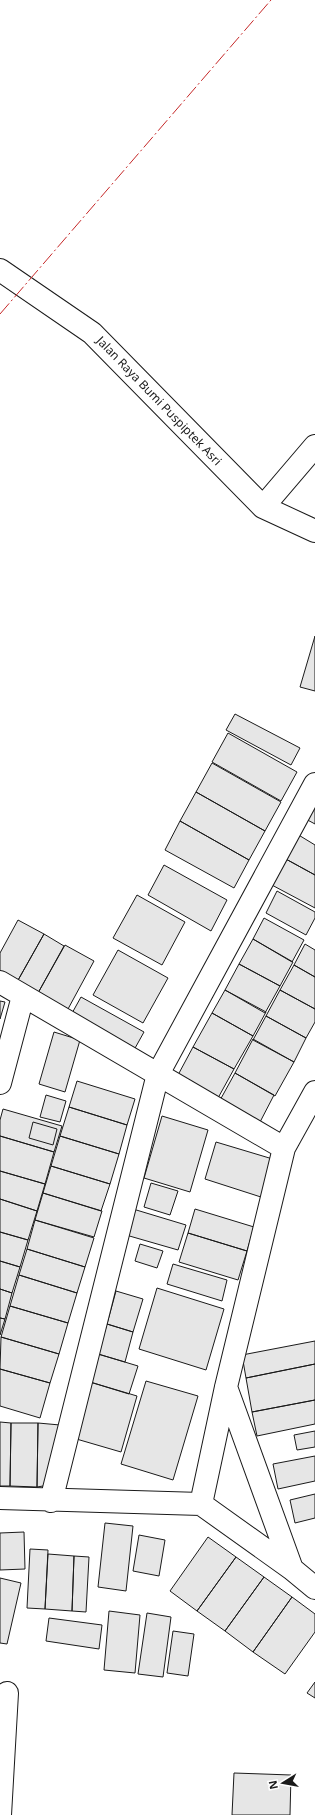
<svg xmlns="http://www.w3.org/2000/svg" width="315" height="1815" viewBox="0 0 315 1815" font-family="'Noto Sans',sans-serif">
  <style>
    .building { fill: #e6e6e6; stroke: #1a1a1a }
    .lines { fill: none; stroke-linecap: round; stroke-linejoin: round }
    .minor-casing { stroke: #1a1a1a; stroke-width: 24 }
    .minor { stroke: #fff; stroke-width: 22 }
    .power { stroke: #c62828; stroke-width: 1; stroke-dasharray: 14 3 2 3; stroke-linecap: butt }
    .labels { text-anchor: middle; stroke-width: 3; stroke-linejoin: round; paint-order: stroke }
    .street-label { font-size: 12px; fill: #1a1a1a; stroke: #fff }
  </style>
  <rect width="100%" height="100%" fill="#fff"/>
  <path class="building" d="M 315,636 L 315,691 L 300,687 Z
    M 235,714 L 300,748 L 291,765 L 226,730 Z
    M 228,733 L 297,772 L 281,801 L 212,762 Z
    M 212,763 L 281,802 L 265,831 L 196,792 Z
    M 196,792 L 265,831 L 249,860 L 180,821 Z
    M 315,793 L 315,824 L 302,817 Z
    M 180,821 L 249,860 L 234,888 L 165,850 Z
    M 297,834 L 315,845 L 315,875 L 284,858 Z
    M 284,858 L 315,875 L 315,908 L 270,884 Z
    M 164,865 L 227,900 L 211,931 L 148,895 Z
    M 277,891 L 315,912 L 315,918 L 306,935 L 266,913 Z
    M 137,895 L 185,922 L 162,965 L 113,938 Z
    M 264,918 L 304,940 L 292,962 L 253,939 Z
    M 18,920 L 44,934 L 17,982 L 0,972 L 0,953 Z
    M 44,934 L 64,946 L 38,993 L 17,982 Z
    M 253,939 L 293,962 L 280,986 L 239,964 Z
    M 305,944 L 315,950 L 315,977 L 294,965 Z
    M 65,945 L 94,961 L 68,1009 L 38,993 Z
    M 118,950 L 168,978 L 143,1023 L 93,995 Z
    M 239,964 L 280,986 L 265,1013 L 225,990 Z
    M 294,965 L 315,977 L 315,1009 L 280,990 Z
    M 225,990 L 266,1012 L 253,1036 L 212,1013 Z
    M 280,990 L 315,1009 L 315,1022 L 306,1038 L 266,1016 Z
    M 81,997 L 144,1032 L 134,1050 L 71,1015 Z
    M 0,1001 L 5,1002 L 0,1019 Z
    M 212,1013 L 253,1036 L 234,1069 L 193,1047 Z
    M 266,1016 L 306,1038 L 294,1062 L 253,1040 Z
    M 54,1032 L 80,1040 L 65,1092 L 39,1084 Z
    M 253,1039 L 294,1062 L 275,1096 L 235,1073 Z
    M 193,1047 L 234,1069 L 218,1098 L 178,1075 Z
    M 235,1073 L 274,1095 L 259,1124 L 219,1102 Z
    M 77,1081 L 135,1099 L 127,1125 L 69,1107 Z
    M 46,1095 L 66,1101 L 60,1122 L 40,1117 Z
    M 69,1107 L 127,1125 L 119,1154 L 60,1136 Z
    M 3,1109 L 62,1126 L 54,1152 L 0,1136 L 0,1120 Z
    M 162,1116 L 208,1130 L 190,1192 L 144,1178 Z
    M 33,1122 L 57,1129 L 53,1145 L 29,1138 Z
    M 0,1136 L 54,1152 L 45,1184 L 0,1171 Z
    M 60,1136 L 119,1154 L 110,1184 L 51,1166 Z
    M 216,1142 L 276,1160 L 264,1198 L 205,1179 Z
    M 51,1166 L 110,1184 L 101,1211 L 43,1193 Z
    M 0,1171 L 45,1184 L 37,1211 L 0,1199 Z
    M 151,1183 L 178,1191 L 170,1215 L 144,1207 Z
    M 43,1193 L 102,1211 L 94,1237 L 35,1220 Z
    M 0,1199 L 37,1211 L 28,1240 L 0,1232 Z
    M 133,1209 L 186,1225 L 178,1250 L 126,1235 Z
    M 195,1209 L 254,1227 L 247,1251 L 188,1233 Z
    M 35,1220 L 94,1238 L 85,1267 L 27,1249 Z
    M 0,1232 L 28,1240 L 20,1267 L 0,1261 Z
    M 188,1233 L 247,1251 L 238,1280 L 179,1262 Z
    M 140,1244 L 163,1251 L 157,1268 L 135,1261 Z
    M 27,1249 L 85,1267 L 77,1293 L 19,1275 Z
    M 0,1261 L 20,1267 L 12,1293 L 0,1289 Z
    M 173,1264 L 227,1280 L 222,1301 L 167,1284 Z
    M 19,1275 L 77,1293 L 68,1323 L 10,1306 Z
    M 157,1288 L 224,1309 L 206,1370 L 139,1349 Z
    M 0,1289 L 12,1293 L 5,1319 L 0,1318 Z
    M 116,1291 L 143,1299 L 133,1332 L 107,1324 Z
    M 10,1306 L 68,1323 L 59,1354 L 1,1337 Z
    M 0,1318 L 5,1319 L 0,1335 Z
    M 107,1324 L 133,1332 L 125,1362 L 98,1354 Z
    M 1,1337 L 59,1354 L 50,1383 L 0,1369 Z
    M 315,1341 L 315,1364 L 246,1378 L 242,1355 Z
    M 98,1354 L 138,1366 L 129,1394 L 90,1382 Z
    M 315,1364 L 315,1400 L 252,1412 L 246,1378 Z
    M 0,1369 L 50,1383 L 40,1418 L 0,1406 Z
    M 146,1381 L 198,1396 L 173,1480 L 121,1464 Z
    M 90,1382 L 137,1396 L 121,1452 L 73,1438 Z
    M 315,1400 L 315,1424 L 257,1436 L 252,1412 Z
    M 0,1422 L 11,1423 L 10,1486 L 0,1486 Z
    M 11,1423 L 38,1423 L 37,1487 L 10,1486 Z
    M 38,1423 L 60,1425 L 49,1485 L 37,1487 Z
    M 315,1431 L 315,1447 L 297,1450 L 294,1435 Z
    M 315,1456 L 315,1481 L 278,1489 L 273,1464 Z
    M 315,1494 L 315,1518 L 295,1523 L 290,1500 Z
    M 105,1523 L 133,1526 L 126,1591 L 98,1587 Z
    M 24,1532 L 25,1569 L 0,1570 L 0,1533 Z
    M 139,1535 L 165,1540 L 159,1576 L 133,1571 Z
    M 208,1537 L 236,1557 L 197,1611 L 170,1591 Z
    M 30,1549 L 48,1550 L 45,1609 L 27,1608 Z
    M 48,1554 L 74,1556 L 72,1611 L 45,1609 Z
    M 74,1556 L 89,1557 L 86,1612 L 72,1611 Z
    M 236,1557 L 264,1577 L 225,1631 L 197,1611 Z
    M 264,1577 L 292,1597 L 253,1652 L 225,1631 Z
    M 0,1578 L 21,1583 L 7,1644 L 0,1643 Z
    M 292,1597 L 315,1614 L 315,1632 L 285,1674 L 253,1652 Z
    M 109,1611 L 140,1615 L 135,1673 L 104,1670 Z
    M 147,1613 L 171,1617 L 163,1677 L 138,1674 Z
    M 49,1618 L 102,1625 L 99,1649 L 46,1641 Z
    M 173,1631 L 194,1634 L 188,1676 L 167,1673 Z
    M 315,1682 L 315,1698 L 307,1693 Z
    M 234,1773 L 291,1775 L 290,1815 L 232,1815 Z"/>
  <g class="lines">
    <g class="minor-casing">
      <path id="minor" d="M 0,270 L 92,333 L 263,507 L 315,531
        M 263,507 L 315,446
        M 0,982 L 284,1148
        M 0,1083 L 23,996
        M 226,1387 L 292,1569
        M 0,1498 L 201,1504 L 292,1569 L 315,1588
        M 51,1501 L 158,1074 L 315,784
        M 201,1504 L 226,1387 L 284,1148 L 315,1092
        M 0,1815 L 7,1693"/>
    </g>
    <use href="#minor" class="minor"/>
    <path class="power" d="M 0,314 L 271,0"/>
  </g>
  <g class="labels">
    <g class="street-label">
      <text transform="translate(159 401) rotate(46)" y="4">Jalan Raya Bumi Puspiptek Asri</text>
    </g>
  </g>
  <g transform="translate(283 1783) rotate(259)" stroke="#ffffff" stroke-width="3" paint-order="stroke">
  <path d="M0-3L7 15L0 10L-7 15Z" fill="#1a1a1a"/>
  <text y="-6" font-size="11" font-weight="bold" text-anchor="middle" fill="#1a1a1a">N</text>
  </g>
</svg>
